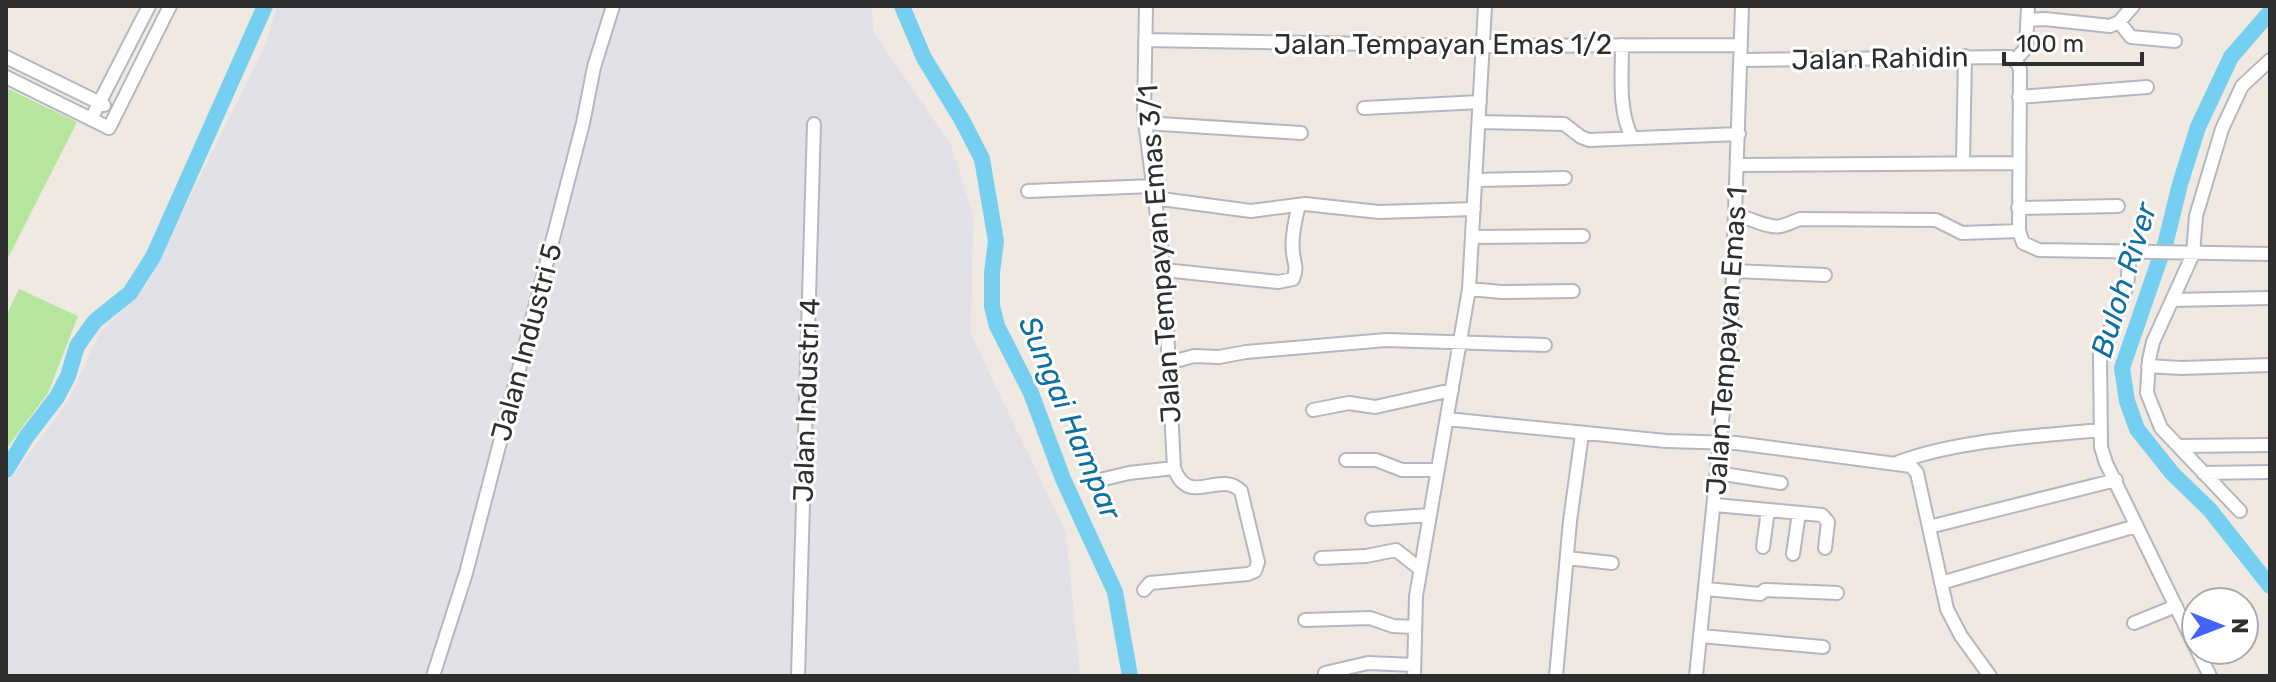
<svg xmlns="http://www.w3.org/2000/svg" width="2276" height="682" viewBox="0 0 2276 682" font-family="Rubik,sans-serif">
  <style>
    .industrial { fill: #e3e1e8 }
    .green { fill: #b6e59e }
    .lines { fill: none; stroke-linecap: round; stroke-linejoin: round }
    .river { stroke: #75cff0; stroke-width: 16 }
    .minor-casing { stroke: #b4b7c1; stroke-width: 16 }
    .minor { stroke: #fff; stroke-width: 12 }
    .labels { text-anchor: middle; stroke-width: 6; stroke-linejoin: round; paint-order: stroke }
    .street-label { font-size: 28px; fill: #2e2e2e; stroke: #fff }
    .water-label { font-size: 30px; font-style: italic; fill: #0d6fa3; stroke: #fff }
  </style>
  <rect width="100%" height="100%" fill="#efe9e1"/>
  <path class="industrial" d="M 277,6 L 872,6 L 873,31 L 952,147 L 973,216 L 971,335 L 1066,532 L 1080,676 L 6,676 L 6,485 L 68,401 L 99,334 L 145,287 L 265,46 Z"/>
  <path class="green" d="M 6,88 L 77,122 L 6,262 Z
    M 19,289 L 78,316 L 48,393 L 6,449 L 6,316 Z"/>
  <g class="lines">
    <path class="river" d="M 902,6 L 924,58 L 962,120 L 982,159 L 996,241 L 992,273 L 992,306 L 997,326 L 1031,393 L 1063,479 L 1115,592 L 1130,676
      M 2270,12 L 2231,57 L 2198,127 L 2180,184 L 2166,241 L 2122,368 L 2127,401 L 2137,429 L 2172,473 L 2210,510 L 2270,586
      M 6,470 L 27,436 L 57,397 L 68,376 L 77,346 L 95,321 L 130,293 L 153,257 L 265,6"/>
    <g class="minor-casing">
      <path id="minor" d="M 2028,20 L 2045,19 L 2110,26 L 2119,22 L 2133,6
        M 2119,22 L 2131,37 L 2175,41
        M 1145,40 L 1483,46 L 1741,45
        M 1622,45 C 1622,77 1618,109 1632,138
        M 6,57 L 104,105
        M 1741,60 L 2010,57 L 2018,64 L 2020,70 L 2019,231 L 2023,243 L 2039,250 L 2270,254
        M 2015,60 L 2026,48 L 2028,6
        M 6,77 L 109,128 L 170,6
        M 2019,97 L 2147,87
        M 1364,108 L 1480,102
        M 91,119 L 149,6
        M 1479,122 L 1564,124 L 1581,137 L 1589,140 L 1739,134
        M 1145,123 L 1301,133
        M 1963,163 L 1965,56
        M 1738,165 L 2019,163
        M 1476,180 L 1565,178
        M 1028,191 L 1153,186
        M 1154,198 L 1251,211 L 1305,204 L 1379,212 L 1474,209
        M 2018,208 L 2118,206
        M 1736,216 C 1751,217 1767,229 1781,226 C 1787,225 1794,221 1800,219 L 1936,220 L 1962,233 L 2019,231
        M 1472,237 L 1583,236
        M 2130,253 L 2127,286 L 2100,355 L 2101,447 L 2106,463 L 2196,648
        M 1164,270 L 1278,282 L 1293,279 C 1298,268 1294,263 1293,253 C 1291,238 1295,220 1299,205
        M 1734,271 L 1825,275
        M 1469,289 L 1502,292 L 1573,291
        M 2172,300 L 2270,298
        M 1168,363 L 1194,356 L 1219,357 L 1246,352 L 1386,340 L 1545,345
        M 2148,366 L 2181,368 L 2270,365
        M 1313,410 L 1349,403 L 1375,407 L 1452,390
        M 1447,419 L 1666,441 L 1736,443 L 1911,466 L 1917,473 L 1947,609 L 1961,636 L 1990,676
        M 2179,446 L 2270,445
        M 1346,460 L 1376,460 L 1402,470 L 1438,470
        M 1899,462 C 1959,440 2037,436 2101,430
        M 1717,473 L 1781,483
        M 2203,473 L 2270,472
        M 1104,479 L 1129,473 L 1174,468
        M 1715,505 L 1822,515 L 1828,522 L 1825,548
        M 2240,511 L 2161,428 L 2147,393 L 2149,360 L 2153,342 L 2193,254 L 2196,216 L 2222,129 L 2242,86 L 2270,60
        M 1372,519 L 1430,515
        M 1929,527 L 2116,480
        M 1763,547 L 1768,510
        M 1793,554 L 1799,513
        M 1321,558 L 1366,556 L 1396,550 L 1420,569
        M 1567,558 L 1612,563
        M 1941,583 L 2136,526
        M 1706,589 L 1760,594 L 1765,590 L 1837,593
        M 1144,590 L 1150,583 L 1248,574 L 1255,571 L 1258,562 L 1241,491 C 1219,469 1189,509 1174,468 L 1164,270 L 1144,114 L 1146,6
        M 1305,620 L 1370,618 L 1393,626 L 1414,627
        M 2134,623 L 2176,606
        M 1701,636 L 1823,647
        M 2197,650 L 2210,676
        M 1325,673 L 1368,663 L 1414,665
        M 433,676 L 466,573 L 583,123 L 594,67 L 613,6
        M 798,676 L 814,124
        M 1414,676 L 1416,596 L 1469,289 L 1485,6
        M 1556,676 L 1570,521 L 1582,434
        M 1696,676 L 1731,332 L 1742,6"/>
    </g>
    <use href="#minor" class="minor"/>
  </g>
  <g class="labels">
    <g class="street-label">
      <text x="1443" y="54">Jalan Tempayan Emas 1/2</text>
      <text transform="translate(1880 58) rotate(-1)" y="10">Jalan Rahidin</text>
      <text transform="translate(1159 254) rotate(-94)" y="10">Jalan Tempayan Emas 3/1</text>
      <text transform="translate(1726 341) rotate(-86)" y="10">Jalan Tempayan Emas 1</text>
      <text transform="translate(526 342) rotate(-75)" y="10">Jalan Industri 5</text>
      <text transform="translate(806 400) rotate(-88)" y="10">Jalan Industri 4</text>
    </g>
    <g class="water-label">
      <text transform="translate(2124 280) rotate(-73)" y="10">Buloh River</text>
      <text transform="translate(1070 418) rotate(67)" y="10">Sungai Hampar</text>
    </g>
  </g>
  <rect width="2276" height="682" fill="none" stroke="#2e2e2e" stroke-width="16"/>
  <g transform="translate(2220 626) rotate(90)"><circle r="38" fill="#ffffff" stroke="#ababab" stroke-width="2"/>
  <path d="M0-6L14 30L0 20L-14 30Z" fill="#4264fb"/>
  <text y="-12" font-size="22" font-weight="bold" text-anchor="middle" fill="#2e2e2e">N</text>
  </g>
  <path d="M2004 52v12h138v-12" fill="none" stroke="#2e2e2e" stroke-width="4"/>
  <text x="2016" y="52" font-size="24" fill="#2e2e2e" stroke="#ffffff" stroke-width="6" paint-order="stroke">100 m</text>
</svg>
